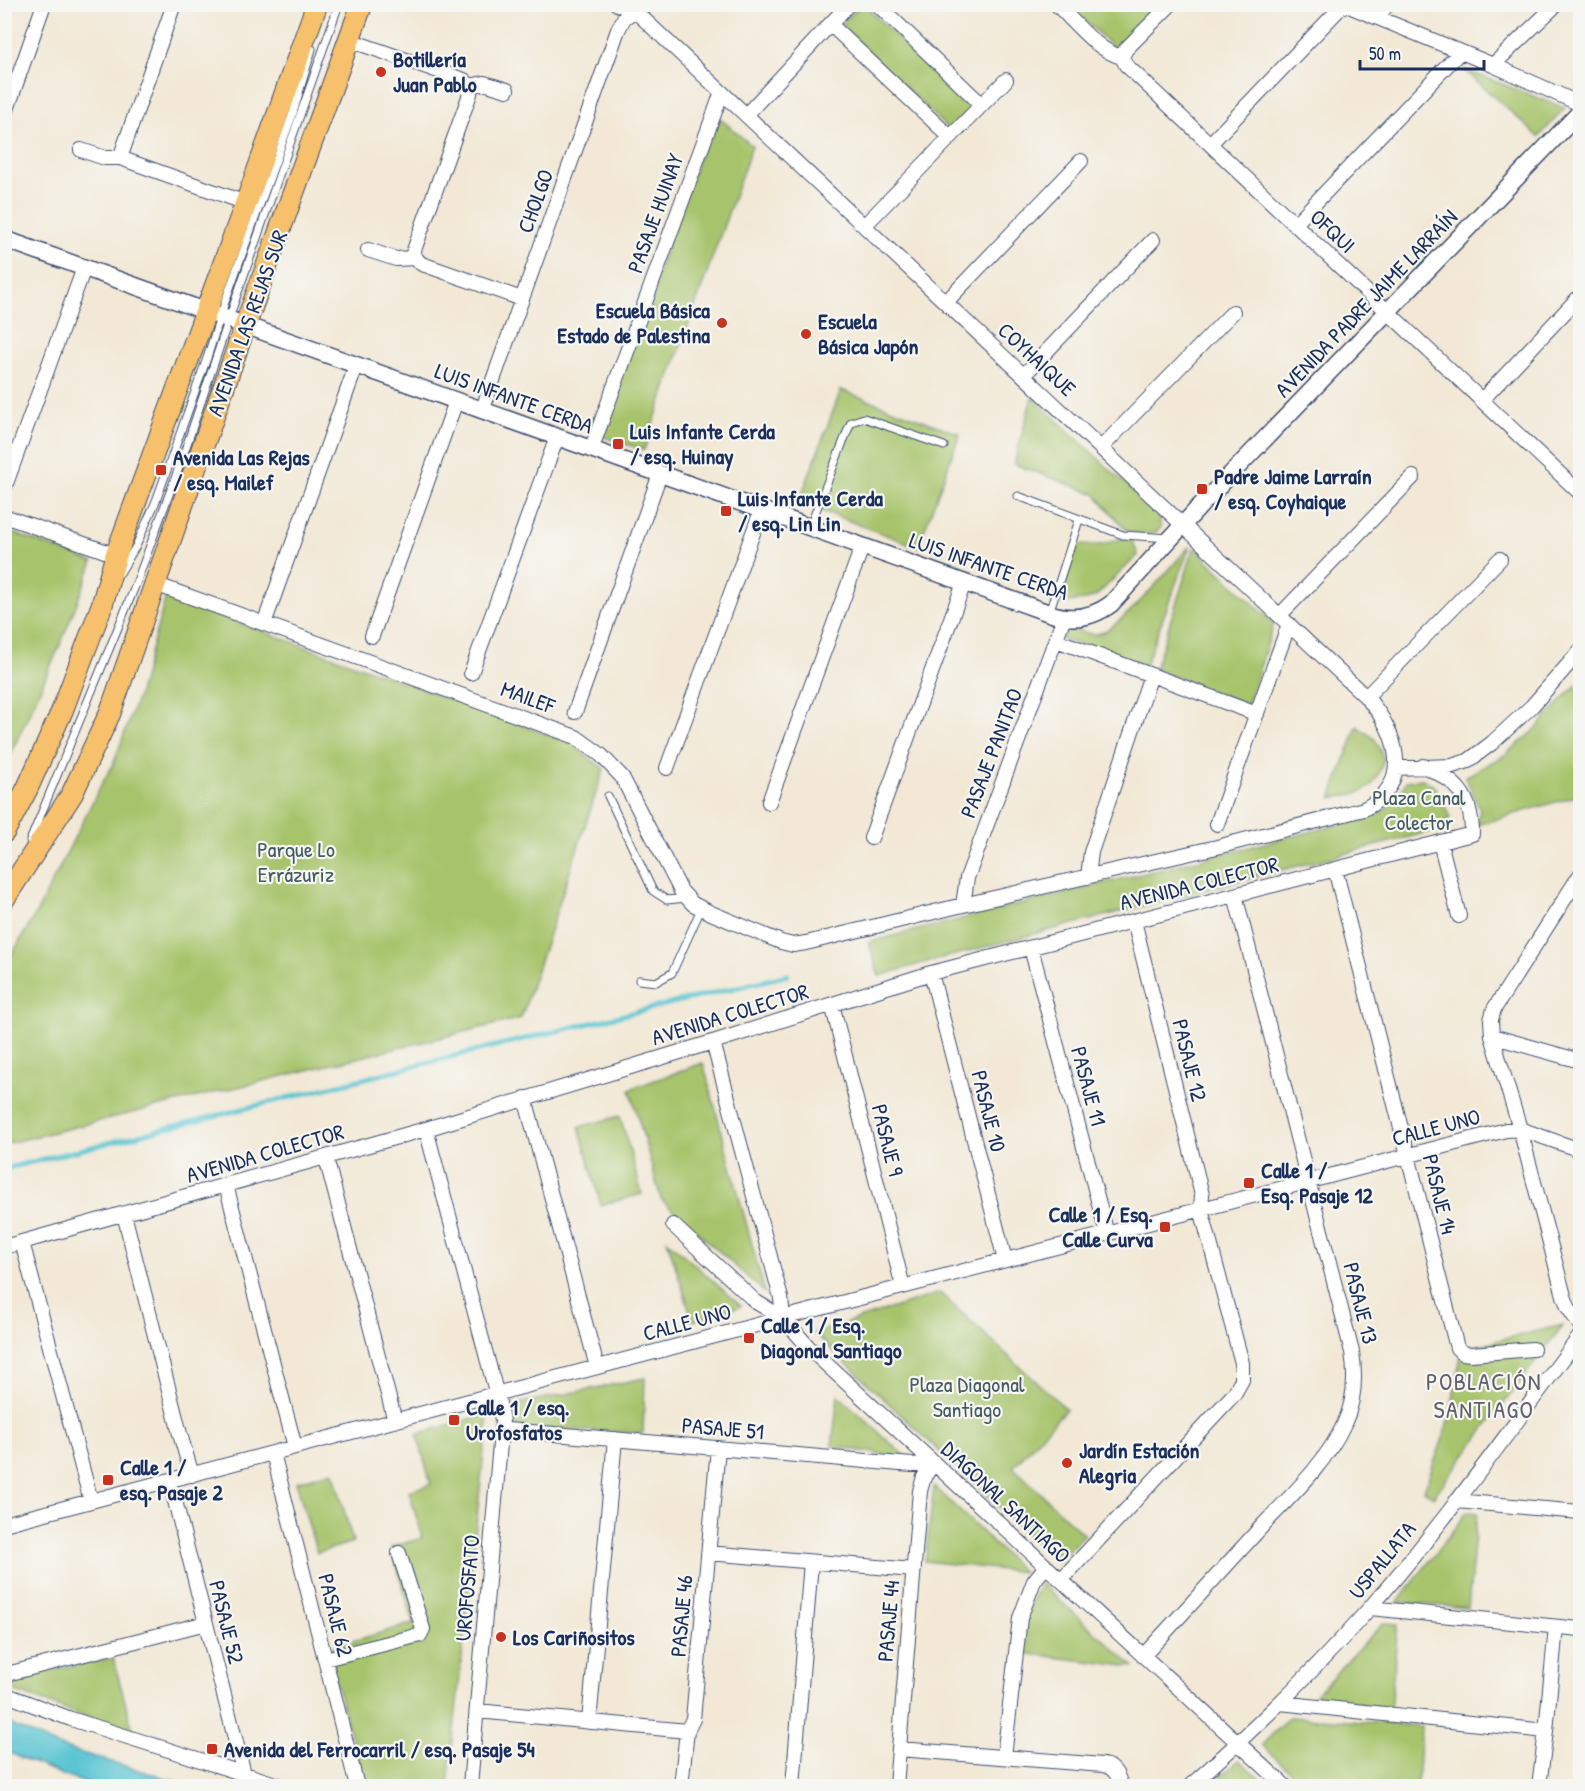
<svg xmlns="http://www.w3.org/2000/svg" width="1585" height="1791" viewBox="0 0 1585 1791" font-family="'Patrick Hand',sans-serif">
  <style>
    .green { fill: #a7c46c; stroke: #617a65; stroke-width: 1.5 }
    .water { fill: #58c4d1; stroke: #3a7a98; stroke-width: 1.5 }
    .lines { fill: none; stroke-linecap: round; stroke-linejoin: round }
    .stream { stroke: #58c4d1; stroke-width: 5 }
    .service-casing { stroke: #3b4b70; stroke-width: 9 }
    .minor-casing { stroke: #3b4b70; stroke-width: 16 }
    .tertiary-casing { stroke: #3b4b70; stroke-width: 19 }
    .primary-casing { stroke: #3b4b70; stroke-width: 23 }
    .service { stroke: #fff; stroke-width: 7 }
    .minor { stroke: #fff; stroke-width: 14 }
    .tertiary { stroke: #fff; stroke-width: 16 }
    .primary { stroke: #f7c06c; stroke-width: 21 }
    .poi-dot { fill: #c8321e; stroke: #f6f6f2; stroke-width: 2 }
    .labels { text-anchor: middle; stroke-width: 4.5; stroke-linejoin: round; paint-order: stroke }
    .poi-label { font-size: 22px; font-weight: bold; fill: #1b2f5e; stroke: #f6f6f2; text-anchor: start }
    .street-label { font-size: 22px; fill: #1b2f5e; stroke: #f6f6f2 }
    .park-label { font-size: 22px; fill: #455c62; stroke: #f6f6f2 }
    .neighbourhood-label { font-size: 24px; letter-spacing: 1.5px; fill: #62606d; stroke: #f6f6f2 }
  </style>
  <rect width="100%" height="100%" fill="#f6f6f2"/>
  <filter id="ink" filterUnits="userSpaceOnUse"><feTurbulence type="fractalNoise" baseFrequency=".0167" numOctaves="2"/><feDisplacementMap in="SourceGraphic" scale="12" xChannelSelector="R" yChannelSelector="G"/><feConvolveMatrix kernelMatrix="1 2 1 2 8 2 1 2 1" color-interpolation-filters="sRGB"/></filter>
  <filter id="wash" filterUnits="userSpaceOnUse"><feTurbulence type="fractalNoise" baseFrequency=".008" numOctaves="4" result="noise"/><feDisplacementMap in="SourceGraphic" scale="24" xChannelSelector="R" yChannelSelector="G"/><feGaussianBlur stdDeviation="1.35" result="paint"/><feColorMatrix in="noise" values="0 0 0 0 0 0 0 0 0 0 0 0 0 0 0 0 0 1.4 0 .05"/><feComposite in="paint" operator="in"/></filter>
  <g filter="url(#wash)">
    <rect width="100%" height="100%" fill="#f2e8d5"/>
    <path class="green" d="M 861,5 L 864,5 L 971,108 L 949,130 L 841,25 Z
      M 1068,5 L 1160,5 L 1115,49 Z
      M 1463,69 L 1565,108 L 1539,137 Z
      M 715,114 L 752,146 L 644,450 L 598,435 Z
      M 841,390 L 960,434 L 918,547 L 799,502 Z
      M 1032,397 L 1159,515 L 1161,528 C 1152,538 1139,533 1127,531 L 1095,494 L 1014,464 Z
      M 5,530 L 93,562 L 61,643 L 5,767 Z
      M 1123,538 L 1132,540 L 1138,555 L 1096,596 L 1086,600 L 1058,603 L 1074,548 L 1080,545 L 1101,545 Z
      M 1190,546 L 1145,666 L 1061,639 L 1065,625 C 1074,628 1087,635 1096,634 C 1119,632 1172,565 1190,546 Z
      M 1194,548 L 1274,623 L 1248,705 L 1155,669 Z
      M 166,596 L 568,742 L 604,769 L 521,1018 L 5,1144 L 5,966 L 38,910 L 102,783 L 113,765 L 139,693 Z
      M 1576,685 L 1580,700 L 1580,795 L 1477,825 L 1480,809 L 1465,777 L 1503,756 L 1532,733 Z
      M 1357,726 L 1375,739 L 1384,759 C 1373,794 1365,792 1331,798 Z
      M 1423,779 L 1435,787 L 1450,816 L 1444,828 L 923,963 L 879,976 L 869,942 L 1377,815 C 1390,806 1401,797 1406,781 Z
      M 703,1063 L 765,1293 L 661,1199 L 630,1089 Z
      M 620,1116 L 642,1194 L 601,1205 L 579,1127 Z
      M 667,1240 L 741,1306 L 693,1321 Z
      M 940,1293 L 1066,1409 L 1013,1467 L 1084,1535 L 1057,1562 L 814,1333 Z
      M 1563,1325 L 1433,1497 L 1424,1490 L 1449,1422 L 1462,1349 Z
      M 645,1378 L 643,1433 L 514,1428 L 512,1405 Z
      M 838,1395 L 908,1459 L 832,1446 Z
      M 488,1414 L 448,1786 L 366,1786 L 326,1649 L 414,1623 L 391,1547 L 422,1538 L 409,1491 L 431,1484 L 417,1434 Z
      M 333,1471 L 353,1542 L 317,1553 L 296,1482 Z
      M 934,1486 L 1023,1572 L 925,1561 Z
      M 1467,1512 L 1477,1513 L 1468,1608 L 1398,1602 Z
      M 1041,1584 L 1134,1667 L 1022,1653 C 1023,1623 1024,1609 1041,1584 Z
      M 1383,1623 L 1398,1624 L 1390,1710 L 1309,1702 Z
      M 113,1658 L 134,1734 L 16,1692 L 11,1678 Z
      M 1289,1717 L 1421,1726 L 1417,1786 L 1305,1786 L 1262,1745 Z
      M 1239,1760 L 1268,1786 L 1210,1786 Z"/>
    <path class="water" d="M 5,1722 L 58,1746 L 192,1786 L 96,1786 L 70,1778 L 5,1751 Z"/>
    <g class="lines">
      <path class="stream" d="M 4,1169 L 438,1060 L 788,975"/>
    </g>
  </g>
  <g filter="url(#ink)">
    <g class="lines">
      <g class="service-casing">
        <path id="service" d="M 1018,496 L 1123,535 L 1169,538
          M 810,526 L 851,422 L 864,418 L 944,446
          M 120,573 L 136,546 L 156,501 L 207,358 L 225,302 L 293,113 L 312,49
          M 1049,613 L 1079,520
          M 608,796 L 653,891 L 667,900 L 687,898
          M 30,841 L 134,589 L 181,462 L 235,301 L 339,4
          M 639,980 L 656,982 L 672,973 L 701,909"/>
      </g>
      <g class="minor-casing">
        <path id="minor" d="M 877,4 L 982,105
          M 1056,4 C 1074,21 1098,52 1122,57 L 1126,65 L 1580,493
          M 1344,4 L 1493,65 L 1580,104
          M 1375,17 L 1389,4
          M 830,24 L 950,137
          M 349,40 L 464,80 L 470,86 L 470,94 L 413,253 L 418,261 L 422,264 L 522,299
          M 1122,57 L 1126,49 L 1171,4
          M 1493,65 L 1557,4
          M 470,86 L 484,83 L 507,90
          M 746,115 L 849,4
          M 4,118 L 44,4
          M 1210,144 L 1344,4
          M 81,150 L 105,158 L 120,158 L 246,203
          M 120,158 L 174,4
          M 1295,224 L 1460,52
          M 864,226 L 1006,80
          M 368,250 L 396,259 L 415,258
          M 946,302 L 1081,161
          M 1024,375 L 1153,240
          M 1482,400 L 1580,296
          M 482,411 L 618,30 L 624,18 L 643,4
          M 1101,448 L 1233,312
          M 591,450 L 722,92
          M 4,489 L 84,268
          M 4,516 L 116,555
          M 155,584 L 576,737 L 601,755 L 622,777 L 681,891 L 693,904 L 711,913 L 781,942 L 793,945 L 806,943 L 963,905 L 1217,847 L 1364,809 C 1415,783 1397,731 1366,697 L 634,10 L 617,4
          M 1280,615 L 1413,477
          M 264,624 L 356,366
          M 372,636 L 456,401
          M 1056,640 L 1257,714
          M 471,673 L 557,437
          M 1366,697 L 1500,559
          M 575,712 L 660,474
          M 667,768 L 761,511
          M 1396,768 L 1452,766 L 1468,761 L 1492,743 L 1532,706 L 1580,651
          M 769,802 L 862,547
          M 1217,824 L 1289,624
          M 871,838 L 964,583
          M 1440,842 L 1459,916
          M 1335,869 L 1457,1348 L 1463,1353 L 1471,1354 L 1533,1349
          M 1580,875 L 1494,1009 L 1491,1020 L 1492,1036 L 1520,1129 L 1564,1296 L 1568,1307 L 1580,1325
          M 1088,877 L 1091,852 L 1151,675
          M 963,905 L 967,878 L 1064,617
          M 1031,948 L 1107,1234
          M 931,973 L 1005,1260
          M 832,1004 L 903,1287
          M 1492,1036 L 1580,1061
          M 713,1042 L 781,1298 L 783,1318
          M 525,1098 L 597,1367
          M 426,1129 L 499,1403 L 502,1421 L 470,1786
          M 326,1158 L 395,1421
          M 226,1185 L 295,1447
          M 124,1214 L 180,1434 L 192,1475
          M 673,1225 L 756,1302 L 783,1318 L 812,1351 L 1285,1786
          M 22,1242 L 91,1501
          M 4,1247 L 426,1129 L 713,1042 L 931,973 L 1472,834 C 1472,796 1457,780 1423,766
          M 508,1430 L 912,1465 L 934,1463
          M 273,1453 L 357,1786
          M 170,1481 L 244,1774
          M 1456,1501 L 1580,1512
          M 4,1524 L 783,1318 L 1506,1130 L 1520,1129 L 1580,1150
          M 708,1553 L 914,1570
          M 1061,1580 L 1234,1394 L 1242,1380 L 1242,1363 L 1201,1209 L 1202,1195 L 1134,921
          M 1370,1608 L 1580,1629
          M 1143,1656 C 1184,1612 1224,1568 1264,1524 C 1293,1494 1326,1463 1344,1424 C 1355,1401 1356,1377 1352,1352 L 1235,895
          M 325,1659 L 420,1635 L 423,1629 L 399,1553
          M 7,1674 L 206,1623
          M 4,1694 L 71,1719 L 282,1786
          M 1280,1703 L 1546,1731
          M 477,1711 L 687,1731
          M 589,1722 L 615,1439
          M 899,1749 L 1103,1765 C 1115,1767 1118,1776 1121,1786
          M 1004,1757 L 1020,1618 L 1034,1581 L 1046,1566
          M 681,1786 L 687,1731 L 693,1719 L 718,1448
          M 793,1786 L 811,1562
          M 896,1786 L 920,1491 L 924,1477 L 934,1463
          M 1190,1786 C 1253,1731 1312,1673 1368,1610 C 1444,1524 1511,1428 1580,1336
          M 1539,1786 L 1546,1731 L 1556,1627"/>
      </g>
      <g class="tertiary-casing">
        <path id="tertiary" d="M 4,239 L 1049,613 C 1071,621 1092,618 1111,604 L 1201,505 L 1580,112"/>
      </g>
      <g class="primary-casing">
        <path id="primary" d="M 4,832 L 27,789 L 62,711 L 102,605 L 116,555 L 246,203 L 317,4
          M 4,899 L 72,794 L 110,713 L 245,326 L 362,4"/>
      </g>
      <use href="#service" class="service"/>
      <use href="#minor" class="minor"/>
      <use href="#tertiary" class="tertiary"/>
      <use href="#primary" class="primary"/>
    </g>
  </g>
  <g class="poi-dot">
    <circle cx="381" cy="72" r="6"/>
    <circle cx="722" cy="323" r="6"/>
    <circle cx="806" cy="334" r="6"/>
    <rect x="612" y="438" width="12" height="12" rx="3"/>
    <rect x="155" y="464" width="12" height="12" rx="3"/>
    <rect x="1196" y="483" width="12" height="12" rx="3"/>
    <rect x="720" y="505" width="12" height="12" rx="3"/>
    <rect x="1243" y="1177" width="12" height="12" rx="3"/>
    <rect x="1159" y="1221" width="12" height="12" rx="3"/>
    <rect x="743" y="1332" width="12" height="12" rx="3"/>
    <rect x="448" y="1414" width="12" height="12" rx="3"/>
    <circle cx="1067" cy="1463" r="6"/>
    <rect x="102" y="1474" width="12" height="12" rx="3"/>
    <circle cx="501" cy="1637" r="6"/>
    <rect x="206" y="1743" width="12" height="12" rx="3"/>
  </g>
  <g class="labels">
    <g class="poi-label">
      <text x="393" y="67">Botillería<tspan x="393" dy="25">Juan Pablo</tspan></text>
      <text x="710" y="318" text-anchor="end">Escuela Básica<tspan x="710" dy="25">Estado de Palestina</tspan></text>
      <text x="818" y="329">Escuela<tspan x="818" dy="25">Básica Japón</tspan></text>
      <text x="630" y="439">Luis Infante Cerda<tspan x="630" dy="25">/ esq. Huinay</tspan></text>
      <text x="173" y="465">Avenida Las Rejas<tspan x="173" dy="25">/ esq. Mailef</tspan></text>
      <text x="1214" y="484">Padre Jaime Larraín<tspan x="1214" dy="25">/ esq. Coyhaique</tspan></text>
      <text x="738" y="506">Luis Infante Cerda<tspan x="738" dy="25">/ esq. Lin Lin</tspan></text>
      <text x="1261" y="1178">Calle 1 /<tspan x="1261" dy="25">Esq. Pasaje 12</tspan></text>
      <text x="1153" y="1222" text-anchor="end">Calle 1 / Esq.<tspan x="1153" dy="25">Calle Curva</tspan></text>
      <text x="761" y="1333">Calle 1 / Esq.<tspan x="761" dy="25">Diagonal Santiago</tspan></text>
      <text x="466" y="1415">Calle 1 / esq.<tspan x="466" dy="25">Urofosfatos</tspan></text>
      <text x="1079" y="1458">Jardín Estación<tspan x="1079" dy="25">Alegria</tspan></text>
      <text x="120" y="1475">Calle 1 /<tspan x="120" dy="25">esq. Pasaje 2</tspan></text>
      <text x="513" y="1645">Los Cariñositos</text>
      <text x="224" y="1757">Avenida del Ferrocarril / esq. Pasaje 54</text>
    </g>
    <g class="street-label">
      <text transform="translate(535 201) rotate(-70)" y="8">CHOLGO</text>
      <text transform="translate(655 213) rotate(-70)" y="8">PASAJE HUINAY</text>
      <text transform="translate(1333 231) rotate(43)" y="8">OFQUI</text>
      <text transform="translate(1366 303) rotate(-46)" y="8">AVENIDA PADRE JAIME LARRAÍN</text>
      <text transform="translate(247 323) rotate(-70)" y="8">AVENIDA LAS REJAS SUR</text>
      <text transform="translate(1037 359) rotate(43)" y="8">COYHAIQUE</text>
      <text transform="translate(514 398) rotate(20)" y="8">LUIS INFANTE CERDA</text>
      <text transform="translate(989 566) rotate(19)" y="8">LUIS INFANTE CERDA</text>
      <text transform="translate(528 697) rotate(20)" y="8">MAILEF</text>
      <text transform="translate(991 753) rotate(-69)" y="8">PASAJE PANITAO</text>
      <text transform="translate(1199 883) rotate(-14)" y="8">AVENIDA COLECTOR</text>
      <text transform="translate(730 1014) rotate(-17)" y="8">AVENIDA COLECTOR</text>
      <text transform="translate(1190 1060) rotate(76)" y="8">PASAJE 12</text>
      <text transform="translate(1089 1086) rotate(75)" y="8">PASAJE 11</text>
      <text transform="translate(989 1111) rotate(76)" y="8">PASAJE 10</text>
      <text transform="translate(1436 1127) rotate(-15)" y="8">CALLE UNO</text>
      <text transform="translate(888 1140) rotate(76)" y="8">PASAJE 9</text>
      <text transform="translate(265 1153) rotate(-16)" y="8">AVENIDA COLECTOR</text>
      <text transform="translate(1440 1194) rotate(76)" y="8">PASAJE 14</text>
      <text transform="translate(1361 1303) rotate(76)" y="8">PASAJE 13</text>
      <text transform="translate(687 1322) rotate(-15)" y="8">CALLE UNO</text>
      <text transform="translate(723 1428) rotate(5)" y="8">PASAJE 51</text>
      <text transform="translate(1006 1502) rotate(43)" y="8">DIAGONAL SANTIAGO</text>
      <text transform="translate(1382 1560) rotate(-51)" y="8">USPALLATA</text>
      <text transform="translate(467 1588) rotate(-85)" y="8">UROFOSFATO</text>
      <text transform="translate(336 1615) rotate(76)" y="8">PASAJE 62</text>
      <text transform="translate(681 1616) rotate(-85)" y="8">PASAJE 46</text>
      <text transform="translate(888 1621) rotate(-85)" y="8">PASAJE 44</text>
      <text transform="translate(227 1622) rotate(76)" y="8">PASAJE 52</text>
    </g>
    <g class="park-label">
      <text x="1419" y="805">Plaza Canal<tspan x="1419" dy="25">Colector</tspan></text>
      <text x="296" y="857">Parque Lo<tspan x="296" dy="25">Errázuriz</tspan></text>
      <text x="967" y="1392">Plaza Diagonal<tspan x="967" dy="25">Santiago</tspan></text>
    </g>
    <g class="neighbourhood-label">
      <text x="1484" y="1390">POBLACIÓN<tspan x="1484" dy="28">SANTIAGO</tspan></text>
    </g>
  </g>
  <rect width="1585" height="1791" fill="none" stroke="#f6f6f2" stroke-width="24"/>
  <path d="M1360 60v9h124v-9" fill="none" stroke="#1b2f5e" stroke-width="3"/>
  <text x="1369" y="60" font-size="18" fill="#1b2f5e" stroke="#f6f6f2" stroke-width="4.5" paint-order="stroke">50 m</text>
</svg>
